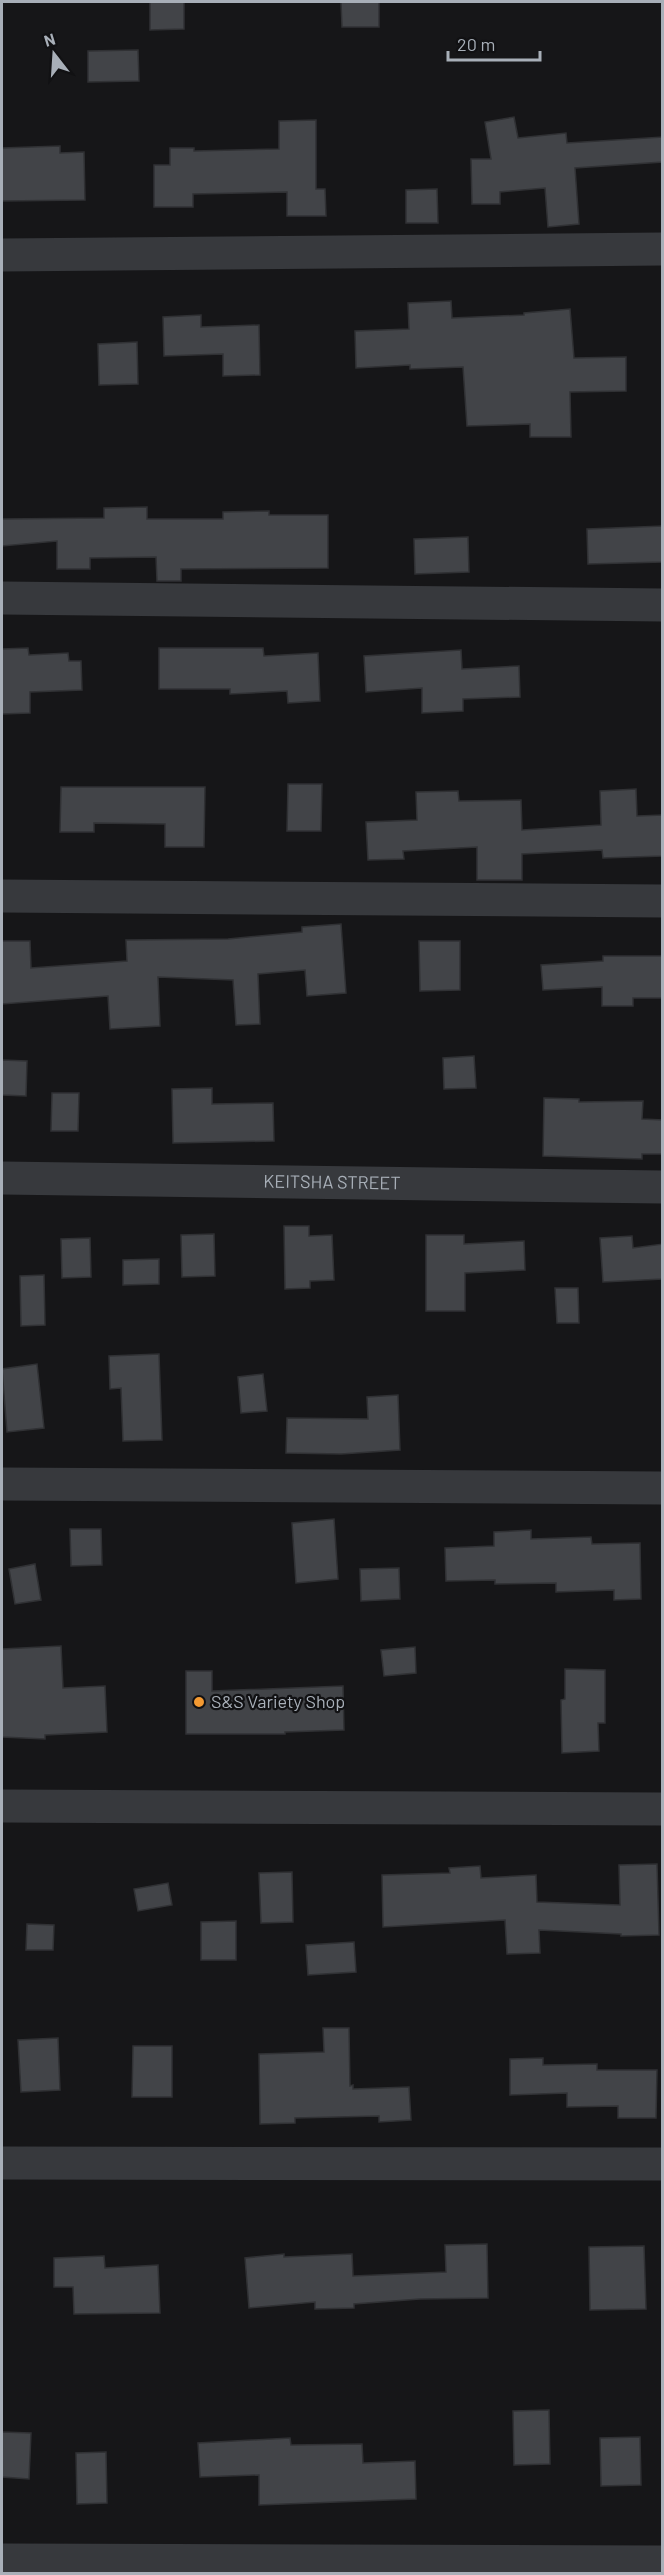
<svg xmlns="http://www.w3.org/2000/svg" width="664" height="2575" viewBox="0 0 664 2575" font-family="Barlow,sans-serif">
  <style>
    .building { fill: #424448; stroke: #303134; stroke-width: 1.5 }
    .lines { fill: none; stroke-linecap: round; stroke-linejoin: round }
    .minor { stroke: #37393d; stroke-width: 33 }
    .poi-dot { fill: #f49a32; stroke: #111113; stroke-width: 2 }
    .labels { text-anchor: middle; stroke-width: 4.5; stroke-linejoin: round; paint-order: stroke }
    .street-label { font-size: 18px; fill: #a8afb8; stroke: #111113 }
    .poi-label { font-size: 18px; fill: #a8afb8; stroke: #111113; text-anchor: start }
  </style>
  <rect width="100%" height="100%" fill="#161618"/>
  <path class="building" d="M 150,2 L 184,2 L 184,29 L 150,30 Z
    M 341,2 L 379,2 L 379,27 L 342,27 Z
    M 138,50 L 139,81 L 88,82 L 88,51 Z
    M 514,117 L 518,138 L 566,133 L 567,143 L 663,137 L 663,162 L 575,168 L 579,224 L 548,227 L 545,188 L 500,192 L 500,204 L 472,204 L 471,159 L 491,159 L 485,122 Z
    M 316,120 L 316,189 L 325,189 L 326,216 L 287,216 L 287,192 L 193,194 L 193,207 L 154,207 L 154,165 L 170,165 L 170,148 L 194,148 L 194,151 L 279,149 L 279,121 Z
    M 60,146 L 60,153 L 84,152 L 85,200 L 2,201 L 2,148 Z
    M 437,189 L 438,223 L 406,223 L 406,190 Z
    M 451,301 L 452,318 L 524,315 L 524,313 L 570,309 L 574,358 L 626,357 L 626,391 L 570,392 L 571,437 L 530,437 L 530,424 L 467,426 L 463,367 L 410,369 L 410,365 L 356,368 L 355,331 L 409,329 L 408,303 Z
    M 201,315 L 201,327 L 259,325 L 260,375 L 223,376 L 223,354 L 164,356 L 163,317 Z
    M 137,342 L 138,384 L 99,385 L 98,344 Z
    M 147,507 L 147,519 L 223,519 L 223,512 L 269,511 L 269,515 L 328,515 L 328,568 L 181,569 L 181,581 L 157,581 L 156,557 L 90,558 L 90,569 L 57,569 L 57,541 L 2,546 L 2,519 L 104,518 L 104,508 Z
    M 663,526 L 663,562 L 588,564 L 587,529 Z
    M 468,537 L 469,572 L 415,574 L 414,539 Z
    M 28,648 L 29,655 L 68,653 L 69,661 L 81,661 L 82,690 L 30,692 L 30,713 L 2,714 L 2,649 Z
    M 159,648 L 263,648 L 264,656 L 318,653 L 320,701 L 288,703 L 287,691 L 230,694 L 230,689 L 159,689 Z
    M 461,650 L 462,669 L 519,666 L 520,697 L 463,699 L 463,711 L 422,713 L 422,688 L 366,692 L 364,656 Z
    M 288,784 L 322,784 L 321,831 L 287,831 Z
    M 61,787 L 205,787 L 204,847 L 165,847 L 165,824 L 94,823 L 94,832 L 60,832 Z
    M 636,789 L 637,816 L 663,815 L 663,856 L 603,858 L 602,850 L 522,854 L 522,880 L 477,880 L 477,847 L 403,851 L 404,859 L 368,860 L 366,822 L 417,820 L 416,792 L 458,791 L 459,801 L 521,800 L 522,830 L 601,825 L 600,791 Z
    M 341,924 L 346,993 L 307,996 L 305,970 L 258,974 L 260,1024 L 236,1025 L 233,980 L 158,977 L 160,1026 L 110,1029 L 108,996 L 2,1004 L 2,941 L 30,941 L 31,968 L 127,961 L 126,940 L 228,939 L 302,932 L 302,927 Z
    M 419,941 L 460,941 L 460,990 L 420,991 Z
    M 603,956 L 663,956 L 663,998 L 633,998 L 633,1006 L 602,1006 L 602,987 L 543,990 L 541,965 L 603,961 Z
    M 474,1056 L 476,1088 L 444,1089 L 443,1058 Z
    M 2,1060 L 27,1061 L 26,1096 L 2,1095 Z
    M 212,1088 L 212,1104 L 273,1103 L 274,1141 L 173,1143 L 172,1089 Z
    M 52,1093 L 79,1093 L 78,1131 L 51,1131 Z
    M 544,1098 L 579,1099 L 579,1102 L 643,1101 L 642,1119 L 663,1120 L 663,1154 L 642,1154 L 642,1159 L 543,1156 Z
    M 284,1226 L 309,1226 L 309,1236 L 332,1235 L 334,1280 L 310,1281 L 310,1288 L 285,1289 Z
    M 214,1234 L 215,1276 L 182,1277 L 181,1235 Z
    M 426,1235 L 464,1235 L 464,1244 L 524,1241 L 525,1270 L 465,1273 L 465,1311 L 426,1311 Z
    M 632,1236 L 633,1248 L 663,1244 L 663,1279 L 603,1282 L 600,1238 Z
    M 90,1238 L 91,1277 L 62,1278 L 61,1239 Z
    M 159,1259 L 159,1284 L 123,1285 L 123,1260 Z
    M 44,1275 L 45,1325 L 21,1326 L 20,1276 Z
    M 555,1288 L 578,1288 L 579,1323 L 557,1323 Z
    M 159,1354 L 162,1440 L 123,1441 L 121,1388 L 110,1389 L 109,1356 Z
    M 37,1364 L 44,1428 L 7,1432 L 2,1369 Z
    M 263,1374 L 267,1411 L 241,1413 L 238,1377 Z
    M 398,1395 L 400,1450 L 341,1454 L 286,1453 L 287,1418 L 368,1419 L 367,1397 Z
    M 334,1519 L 338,1579 L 296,1583 L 292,1523 Z
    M 70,1529 L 101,1529 L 102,1565 L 71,1566 Z
    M 531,1530 L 531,1539 L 591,1537 L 592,1544 L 640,1543 L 641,1599 L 614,1600 L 614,1590 L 556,1592 L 556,1583 L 495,1584 L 495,1580 L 446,1581 L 445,1548 L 494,1546 L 494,1532 Z
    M 35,1564 L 41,1600 L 15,1604 L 9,1569 Z
    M 399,1568 L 400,1599 L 361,1601 L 360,1569 Z
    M 61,1646 L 63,1688 L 105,1686 L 107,1732 L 45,1735 L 45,1739 L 2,1737 L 2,1649 Z
    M 415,1647 L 416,1673 L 384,1676 L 381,1650 Z
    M 565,1669 L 605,1670 L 605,1723 L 598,1723 L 599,1751 L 562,1753 L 561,1700 L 565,1699 Z
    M 186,1671 L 212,1671 L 212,1691 L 343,1686 L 344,1730 L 285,1732 L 285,1734 L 186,1734 Z
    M 657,1864 L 659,1935 L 621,1936 L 621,1934 L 539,1930 L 540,1953 L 507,1954 L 505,1920 L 383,1927 L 382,1875 L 450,1873 L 449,1868 L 480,1866 L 481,1878 L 536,1875 L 537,1902 L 620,1905 L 619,1865 Z
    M 292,1872 L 293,1922 L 261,1923 L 259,1873 Z
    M 168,1883 L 172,1905 L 138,1911 L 134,1889 Z
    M 236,1921 L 236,1960 L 201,1960 L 201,1922 Z
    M 27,1924 L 54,1925 L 53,1950 L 26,1950 Z
    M 354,1942 L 356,1972 L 308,1975 L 306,1945 Z
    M 323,2028 L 349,2028 L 350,2086 L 353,2085 L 353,2089 L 409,2087 L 411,2120 L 379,2122 L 379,2116 L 295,2118 L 295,2123 L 260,2124 L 259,2054 L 324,2052 Z
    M 58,2038 L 60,2090 L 21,2092 L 18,2040 Z
    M 133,2046 L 172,2046 L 172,2097 L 132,2097 Z
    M 543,2058 L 543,2065 L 597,2064 L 597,2070 L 657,2070 L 656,2118 L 618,2118 L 618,2106 L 567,2107 L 567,2093 L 510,2095 L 510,2059 Z
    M 487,2244 L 488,2298 L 420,2299 L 354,2304 L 354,2308 L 315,2309 L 315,2302 L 249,2308 L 245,2258 L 284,2254 L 284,2257 L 352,2254 L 353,2276 L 446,2272 L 445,2245 Z
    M 644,2246 L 646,2309 L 590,2310 L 589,2247 Z
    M 104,2256 L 105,2268 L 158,2265 L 160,2313 L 74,2314 L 73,2287 L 54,2287 L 54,2258 Z
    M 549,2410 L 550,2464 L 514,2465 L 513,2411 Z
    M 2,2432 L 31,2433 L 29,2479 L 2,2477 Z
    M 640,2437 L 641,2485 L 601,2486 L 600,2438 Z
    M 290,2438 L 291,2445 L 362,2444 L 363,2463 L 415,2461 L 416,2499 L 259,2505 L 259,2475 L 200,2477 L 198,2443 Z
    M 106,2452 L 107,2503 L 77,2504 L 76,2453 Z"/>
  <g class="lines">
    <g class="minor">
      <path d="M 2,255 L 662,249"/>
      <path d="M 2,598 L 662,605"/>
      <path d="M 2,896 L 662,901"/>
      <path id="s1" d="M 2,1178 L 662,1187"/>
      <path d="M 2,1484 L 662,1488"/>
      <path d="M 2,1806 L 662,1809"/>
      <path d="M 2,2163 L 662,2164"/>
      <path d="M 2,2560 L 662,2562"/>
    </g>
  </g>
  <circle class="poi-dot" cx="199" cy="1702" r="6"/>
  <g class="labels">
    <g class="street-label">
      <text dy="6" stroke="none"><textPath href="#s1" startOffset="330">KEITSHA STREET</textPath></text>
    </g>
    <g class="poi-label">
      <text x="211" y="1708">S&amp;S Variety Shop</text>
    </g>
  </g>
  <rect width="664" height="2575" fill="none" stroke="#a8afb8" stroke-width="6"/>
  <g transform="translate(54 54) rotate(343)" stroke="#111113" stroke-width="4.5" paint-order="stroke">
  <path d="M0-4.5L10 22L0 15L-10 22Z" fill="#a8afb8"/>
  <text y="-9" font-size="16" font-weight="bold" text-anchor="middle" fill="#a8afb8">N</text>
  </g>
  <path d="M448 51v9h92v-9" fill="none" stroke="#a8afb8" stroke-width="3"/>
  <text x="457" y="51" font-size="18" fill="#a8afb8" stroke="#111113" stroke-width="4.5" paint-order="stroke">20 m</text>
</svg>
